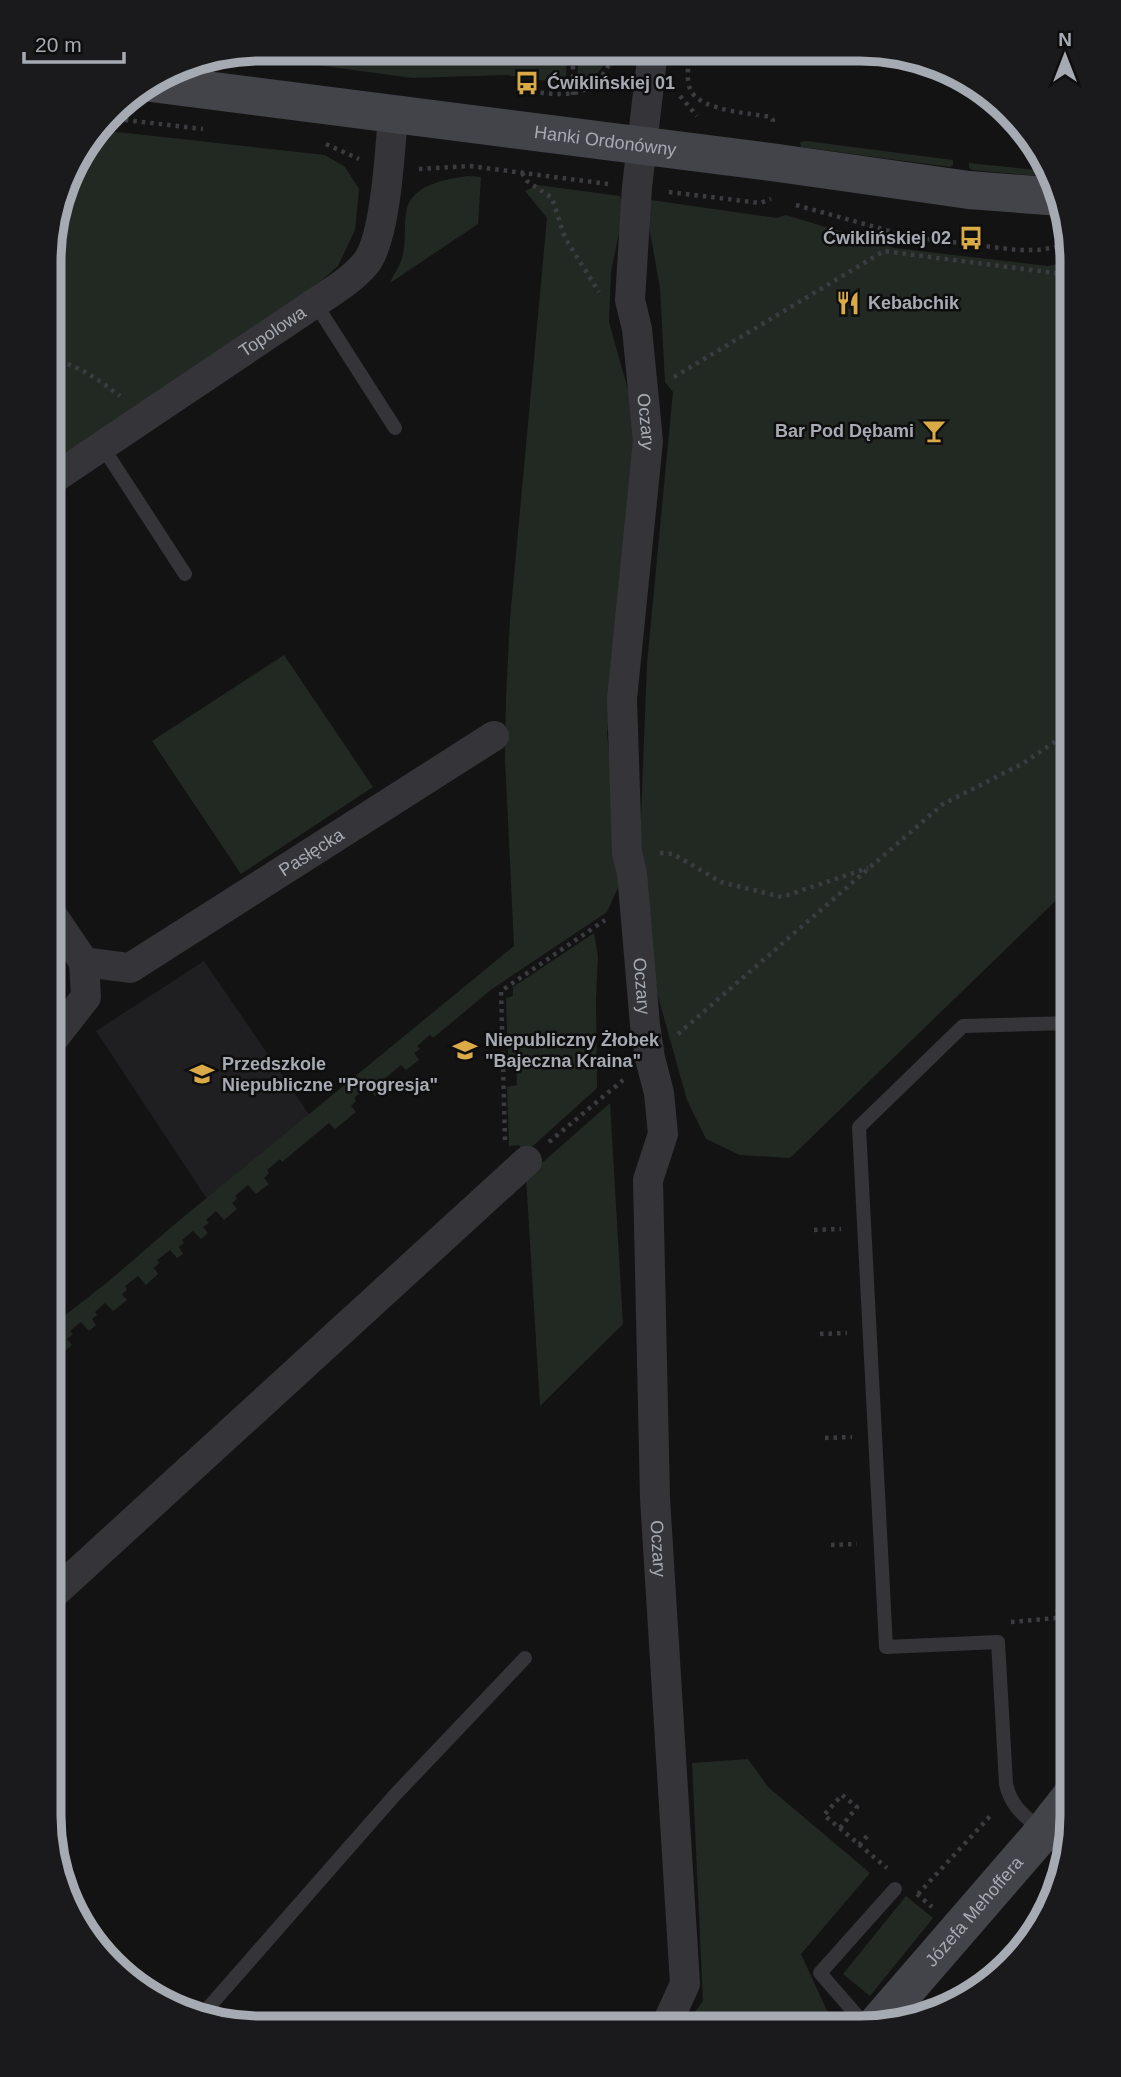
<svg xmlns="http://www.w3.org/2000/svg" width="1121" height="2077" viewBox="0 0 1121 2077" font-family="Arial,sans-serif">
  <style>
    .built { fill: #1f1f21 }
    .green { fill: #222923 }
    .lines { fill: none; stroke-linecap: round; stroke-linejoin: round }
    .path { stroke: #3b3c40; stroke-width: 4.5; stroke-dasharray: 3.5 5; stroke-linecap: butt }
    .lane { stroke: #353539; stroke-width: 14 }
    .street { stroke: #353539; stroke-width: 30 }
    .secondary { stroke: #434449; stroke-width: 38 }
    .labels { text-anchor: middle; stroke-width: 5; stroke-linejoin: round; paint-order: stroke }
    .poi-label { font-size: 18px; font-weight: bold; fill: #a6aab3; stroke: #0e0e0f; text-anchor: start }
    .street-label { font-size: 18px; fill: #a6aab3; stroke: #0e0e0f }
    .rim { fill: none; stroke: #a6aab3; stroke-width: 9 }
  </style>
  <rect width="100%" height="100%" fill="#131314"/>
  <path class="built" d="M 204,961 L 310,1116 L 207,1199 L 96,1031 Z"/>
  <path class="green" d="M 261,49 L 567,51 L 566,79 L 561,83 L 507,75 L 412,78 L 235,54 Z
    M 579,51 L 609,51 C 605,66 597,77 583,84 L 577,81 Z
    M 99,130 L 325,155 L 345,167 L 359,189 L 355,230 L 338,266 L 299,300 L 51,469 L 51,234 L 71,167 Z
    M 806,141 L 953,160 L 953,165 L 950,167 L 801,147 L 800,142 Z
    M 969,163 L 1046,171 L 1050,177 L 972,170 L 969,167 Z
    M 468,176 L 481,177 L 478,224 L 390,283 C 393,275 400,266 402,258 C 407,242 403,223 407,208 C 414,184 447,179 468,176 Z
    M 537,185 L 620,196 L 624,208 L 611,272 L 609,322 L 639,429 L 637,465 L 607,733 L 620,883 L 607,912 L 492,989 L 433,1038 L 430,1035 L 417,1046 L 420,1049 L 414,1053 L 419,1060 L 406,1070 L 401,1065 L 383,1080 L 387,1086 L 375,1096 L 367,1087 L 354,1098 L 356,1101 L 351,1106 L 356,1112 L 335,1129 L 329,1123 L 282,1162 L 280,1159 L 267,1170 L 269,1173 L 264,1178 L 269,1184 L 256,1194 L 248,1185 L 235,1196 L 237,1199 L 232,1203 L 237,1209 L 224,1220 L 216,1211 L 206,1220 L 209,1223 L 203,1227 L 208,1233 L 201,1239 L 193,1231 L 182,1240 L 184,1243 L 179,1247 L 183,1254 L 177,1258 L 170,1250 L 157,1260 L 159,1263 L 154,1268 L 158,1274 L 146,1285 L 138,1276 L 125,1286 L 127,1290 L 122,1294 L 127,1300 L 113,1311 L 105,1303 L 95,1312 L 97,1315 L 92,1319 L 96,1325 L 89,1331 L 81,1322 L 70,1331 L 73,1334 L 67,1339 L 72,1345 L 65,1351 L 58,1342 L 50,1349 L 50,1327 L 109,1281 L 175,1224 L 514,946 L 505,759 L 506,697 L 510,619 L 547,218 L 525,191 Z
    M 644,199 L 777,218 L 786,215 L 895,248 L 1048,266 L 1072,261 L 1072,885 L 790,1158 L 740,1155 L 706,1139 L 687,1100 L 657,993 L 640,844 L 647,663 L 673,392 L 665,382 L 660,288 Z
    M 284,655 L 373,787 L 241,874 L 152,741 Z
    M 594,933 L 598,956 L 596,999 L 597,1088 L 524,1154 L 519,1145 L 509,1146 L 507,1087 L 517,1085 L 516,1059 L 508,1058 L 506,998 L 513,996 L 513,987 Z
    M 610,1103 L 623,1324 L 540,1406 L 526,1177 Z
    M 748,1759 L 768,1787 L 870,1873 L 801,1954 L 829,2015 L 841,2028 L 684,2027 L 703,2001 L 692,1763 Z
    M 906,1896 L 933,1918 L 870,1996 L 843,1974 Z"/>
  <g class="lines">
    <path class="path" d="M 690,52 C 689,64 685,79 691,91 C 702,111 750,113 770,117 L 773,120 L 772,126
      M 515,90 C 560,94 597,106 614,51
      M 573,95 L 573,51
      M 680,96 L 697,116
      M 108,118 L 203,129
      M 326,144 L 359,159
      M 419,169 L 470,166 L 608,184
      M 522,173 L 527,181 L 552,198 L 565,238 L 599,292
      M 669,192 L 760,203 L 771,199
      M 796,205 L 911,237 L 1017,250 L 1038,250 L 1069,245
      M 51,360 C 80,365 97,379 120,396
      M 674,377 L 884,251 L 1054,273 L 1072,273
      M 660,853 L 673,854 L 721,882 L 782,897 L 868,868
      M 678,1034 L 943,804 L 1022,764 L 1072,730
      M 505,1140 L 501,991 L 605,920
      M 549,1142 L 623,1080
      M 814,1230 L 841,1229
      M 820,1334 L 847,1333
      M 825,1438 L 852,1437
      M 831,1545 L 857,1544
      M 1011,1622 L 1056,1618 L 1072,1550
      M 840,1828 L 857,1807 L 842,1795 L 824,1815 L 887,1868
      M 859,1845 L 869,1834
      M 917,1894 L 932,1907
      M 918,1894 L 993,1813"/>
    <path class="lane" d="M 315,303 L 395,428
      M 102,446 L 185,574
      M 1042,1831 C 1025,1816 1011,1807 1006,1784 L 998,1642 L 886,1647 L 859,1127 L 963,1026 L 1072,1023
      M 201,2016 L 394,1796 L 525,1658
      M 867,2027 L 820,1973 L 895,1889"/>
    <g class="street">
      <path id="s1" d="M 653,51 L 637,187 L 630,300 L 637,329 L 648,441 L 622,699 L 627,853 L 632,873 L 645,1025 L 650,1058 L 659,1093 L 663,1134 L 648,1180 L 655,1498 L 685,1984 L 669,2019 L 663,2027"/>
      <path id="s2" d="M 50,481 L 315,303 C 333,291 353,279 366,263 C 386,238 390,149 393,115"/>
      <path id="s3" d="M 50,912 L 84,962 L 130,968 L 494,736"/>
      <path d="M 50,1043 L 86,997 L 84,962"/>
      <path d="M 49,1598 L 527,1161"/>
    </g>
    <g class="secondary">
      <path id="s4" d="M 151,83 L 778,163 L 969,190 L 1061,197"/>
      <path id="s5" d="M 876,2025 L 1043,1832 L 1072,1795"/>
    </g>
  </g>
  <defs>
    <g id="bus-bare" transform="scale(1.89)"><path d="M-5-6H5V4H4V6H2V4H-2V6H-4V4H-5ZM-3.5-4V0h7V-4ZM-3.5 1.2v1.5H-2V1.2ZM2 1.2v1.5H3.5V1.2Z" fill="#daaa46" stroke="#0e0e0f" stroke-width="2.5" paint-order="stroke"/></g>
    <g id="restaurant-bare" transform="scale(1.89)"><path d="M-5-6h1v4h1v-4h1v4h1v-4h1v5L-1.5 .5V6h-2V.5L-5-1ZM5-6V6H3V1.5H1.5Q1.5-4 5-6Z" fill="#daaa46" stroke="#0e0e0f" stroke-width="2.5" paint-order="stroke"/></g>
    <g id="bar-bare" transform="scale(1.89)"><path d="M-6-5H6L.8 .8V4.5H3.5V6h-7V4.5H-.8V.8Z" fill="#daaa46" stroke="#0e0e0f" stroke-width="2.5" paint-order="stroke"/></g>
    <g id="school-bare" transform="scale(1.89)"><path d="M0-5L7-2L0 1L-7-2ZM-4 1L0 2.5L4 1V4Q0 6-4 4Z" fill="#daaa46" stroke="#0e0e0f" stroke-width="2.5" paint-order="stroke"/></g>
  </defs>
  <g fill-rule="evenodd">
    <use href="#bus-bare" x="527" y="83"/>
    <use href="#bus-bare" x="971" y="238"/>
    <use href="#restaurant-bare" x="848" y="303"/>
    <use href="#bar-bare" x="934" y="431"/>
    <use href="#school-bare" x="465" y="1050"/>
    <use href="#school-bare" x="202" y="1074"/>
  </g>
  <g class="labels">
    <g class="poi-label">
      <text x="547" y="89">Ćwiklińskiej 01</text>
      <text x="951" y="244" text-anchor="end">Ćwiklińskiej 02</text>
      <text x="868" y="309">Kebabchik</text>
      <text x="914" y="437" text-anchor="end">Bar Pod Dębami</text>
      <text x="485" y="1046">Niepubliczny Żłobek<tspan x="485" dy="21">"Bajeczna Kraina"</tspan></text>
      <text x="222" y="1070">Przedszkole<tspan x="222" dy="21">Niepubliczne "Progresja"</tspan></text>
    </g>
    <g class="street-label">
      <text dy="6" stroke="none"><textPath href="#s4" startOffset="458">Hanki Ordonówny</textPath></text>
      <text dy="6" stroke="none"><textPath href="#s2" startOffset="268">Topolowa</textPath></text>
      <text dy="6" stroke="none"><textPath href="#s1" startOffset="373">Oczary</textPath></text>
      <text dy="6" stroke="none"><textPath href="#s3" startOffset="322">Pasłęcka</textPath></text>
      <text dy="6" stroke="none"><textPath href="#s1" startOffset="940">Oczary</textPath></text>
      <text dy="6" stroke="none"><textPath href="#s1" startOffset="1507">Oczary</textPath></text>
      <text dy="6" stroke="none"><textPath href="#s5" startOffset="150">Józefa Mehoffera</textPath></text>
    </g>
  </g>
  <path d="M0 0H1121V2077H0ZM261 61H860A200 200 0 0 1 1060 261V1816A200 200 0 0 1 860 2016H261A200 200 0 0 1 61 1816V261A200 200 0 0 1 261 61Z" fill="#1a1a1c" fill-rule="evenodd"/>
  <path class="rim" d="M261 61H860A200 200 0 0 1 1060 261V1816A200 200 0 0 1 860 2016H261A200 200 0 0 1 61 1816V261A200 200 0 0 1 261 61Z"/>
  <g transform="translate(1065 56)" stroke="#0e0e0f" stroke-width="5" paint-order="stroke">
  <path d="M0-5L12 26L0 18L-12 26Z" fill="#a6aab3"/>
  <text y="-10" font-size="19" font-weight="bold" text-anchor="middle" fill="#a6aab3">N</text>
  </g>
  <path d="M24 52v10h100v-10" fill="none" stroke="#a6aab3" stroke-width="3.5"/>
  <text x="35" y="52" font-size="21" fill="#a6aab3" stroke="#0e0e0f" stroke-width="5" paint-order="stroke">20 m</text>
</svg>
